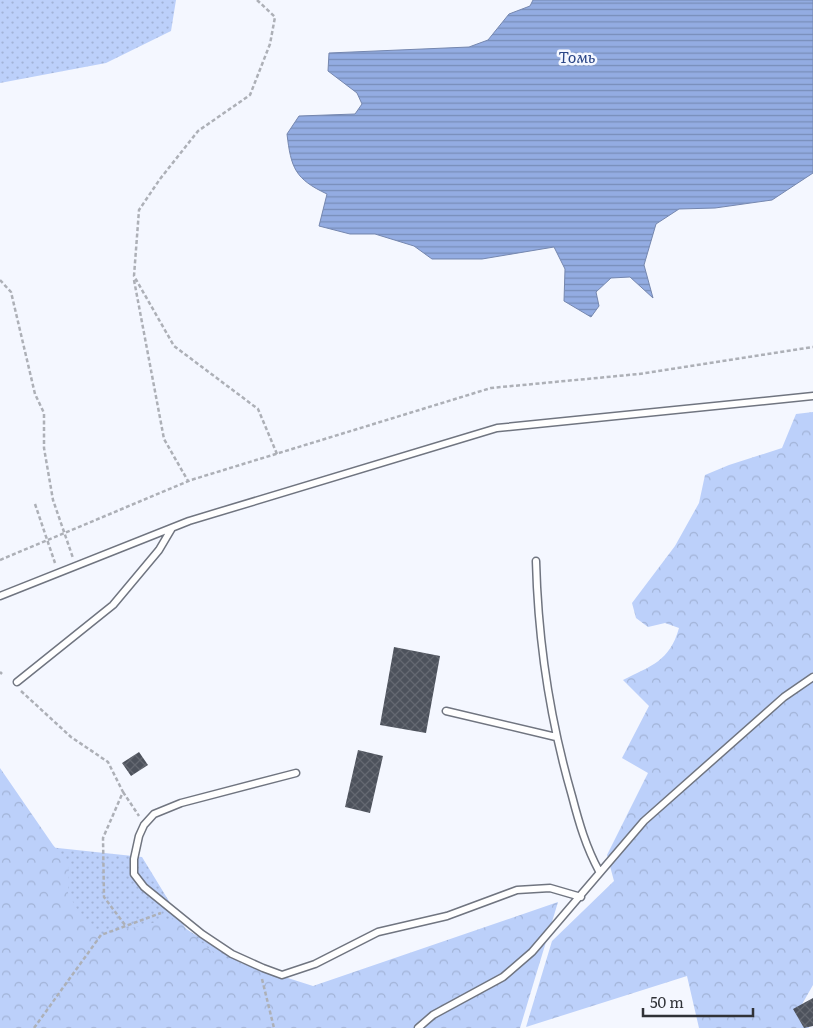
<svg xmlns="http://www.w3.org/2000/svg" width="813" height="1028" viewBox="0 0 813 1028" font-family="Literata,serif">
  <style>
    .grass { fill: url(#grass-dots) }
    .forest { fill: url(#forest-crowns) }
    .water { fill: url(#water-rules); stroke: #7587af }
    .building { fill: url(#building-cross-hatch) }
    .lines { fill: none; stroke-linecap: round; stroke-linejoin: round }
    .service-casing { stroke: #707580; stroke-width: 9 }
    .path { stroke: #adb0b7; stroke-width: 2.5; stroke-dasharray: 4 2.5; stroke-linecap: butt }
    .service { stroke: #fff; stroke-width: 6 }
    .labels { text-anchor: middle; stroke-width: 5; stroke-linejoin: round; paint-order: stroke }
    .water-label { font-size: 16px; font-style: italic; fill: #2b4687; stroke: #f4f7ff }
  </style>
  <defs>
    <pattern id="grass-dots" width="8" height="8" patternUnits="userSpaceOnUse" patternTransform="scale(1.25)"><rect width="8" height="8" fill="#bcd0fa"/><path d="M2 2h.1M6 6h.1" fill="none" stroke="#a2b3d7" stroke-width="1.8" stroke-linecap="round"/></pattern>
    <pattern id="forest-crowns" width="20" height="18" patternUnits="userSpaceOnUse" patternTransform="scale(1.25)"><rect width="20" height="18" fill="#bcd0fa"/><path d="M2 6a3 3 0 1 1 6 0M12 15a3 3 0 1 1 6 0" fill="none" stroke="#a2b3d7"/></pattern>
    <pattern id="water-rules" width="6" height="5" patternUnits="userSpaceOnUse" patternTransform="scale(1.25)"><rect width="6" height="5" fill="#93ace2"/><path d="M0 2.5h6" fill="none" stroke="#788db8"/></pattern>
    <pattern id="building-cross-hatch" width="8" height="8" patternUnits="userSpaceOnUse" patternTransform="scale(1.25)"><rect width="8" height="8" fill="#4d525c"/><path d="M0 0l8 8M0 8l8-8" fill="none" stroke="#646871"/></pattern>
  </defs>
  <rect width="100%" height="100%" fill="#f4f7ff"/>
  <path class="grass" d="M 0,0 L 176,0 L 171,31 L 106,63 L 0,83 Z
    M 39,846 L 142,857 L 186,929 L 241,963 L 0,1028 L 0,857 Z"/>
  <path class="forest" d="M 813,412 L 813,985 L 801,1006 L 809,1028 L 699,1028 L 687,976 L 526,1027 L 552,941 L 614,881 L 607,855 L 648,773 L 622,758 L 649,706 L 623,680 C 651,666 670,661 679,628 L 665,623 L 648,627 L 636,618 L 632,603 L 675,546 L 699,503 L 705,475 L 729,465 L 782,448 L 796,414 Z
    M 0,768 L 53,845 L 69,864 L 68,893 L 85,923 L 101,935 L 174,918 L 216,955 L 313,986 L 558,902 L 520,1028 L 0,1028 Z"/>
  <path class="water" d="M 533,0 L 813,0 L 813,173 L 772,200 L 715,208 L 679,209 L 656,224 L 644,265 L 653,298 L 630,277 L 611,278 L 596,292 L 599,306 L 591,317 L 564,301 L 565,269 L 554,247 L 482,259 L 432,259 L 414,246 L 375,234 L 350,234 L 319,226 L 327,194 C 295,179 291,168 287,134 L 299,116 L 355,114 L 362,104 L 357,93 L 328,71 L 329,53 L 469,47 L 488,40 L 509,14 L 530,6 Z"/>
  <path class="building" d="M 394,647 L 440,656 L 426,733 L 380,725 Z
    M 358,750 L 383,756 L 370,813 L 345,807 Z
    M 139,752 L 148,765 L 131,776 L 122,763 Z
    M 813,998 L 813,1026 L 804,1028 L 793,1009 Z"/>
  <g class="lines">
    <g class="service-casing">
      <path id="service" d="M 536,561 C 538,639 550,720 572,796 C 579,823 586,847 599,871
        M 0,596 L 189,521 L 497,428 L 813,396
        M 17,682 L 113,605 L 159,550 L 172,528
        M 446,711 L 556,737
        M 296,773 L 181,803 L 154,814 L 144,825 L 139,836 L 134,859 L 134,874 L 144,887 L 202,934 L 232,954 L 263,968 L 282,975 L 315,964 L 378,932 L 447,916 L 517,890 L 550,888 L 581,897
        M 418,1028 L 433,1015 L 503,977 L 532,952 L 644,821 L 784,697 L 813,677"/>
    </g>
    <path class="path" d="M 257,0 L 275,17 L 270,44 L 250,95 L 198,131 L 160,179 L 139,210 L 134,276 L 174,346 L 258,409 L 277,454
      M 0,280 L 11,292 L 35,394 L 44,413 L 44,448 L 53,500 L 73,558
      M 134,280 L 164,439 L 188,481
      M 35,504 L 55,563
      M 0,560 L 191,480 L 491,388 L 639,374 L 813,347
      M 0,672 L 2,674
      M 21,691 L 71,737 L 108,762 L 123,792 L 103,838 L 104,897 L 125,925
      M 123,792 L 139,816
      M 262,979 L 274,1028
      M 34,1028 L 101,935 L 161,913"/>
    <use href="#service" class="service"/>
  </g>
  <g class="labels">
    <g class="water-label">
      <text x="577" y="63">Томь</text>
    </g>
  </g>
  <path d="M643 1008v8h110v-8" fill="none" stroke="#303237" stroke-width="2.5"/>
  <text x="650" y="1008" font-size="15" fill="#303237" stroke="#f4f7ff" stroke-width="4" paint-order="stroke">50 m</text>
</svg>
